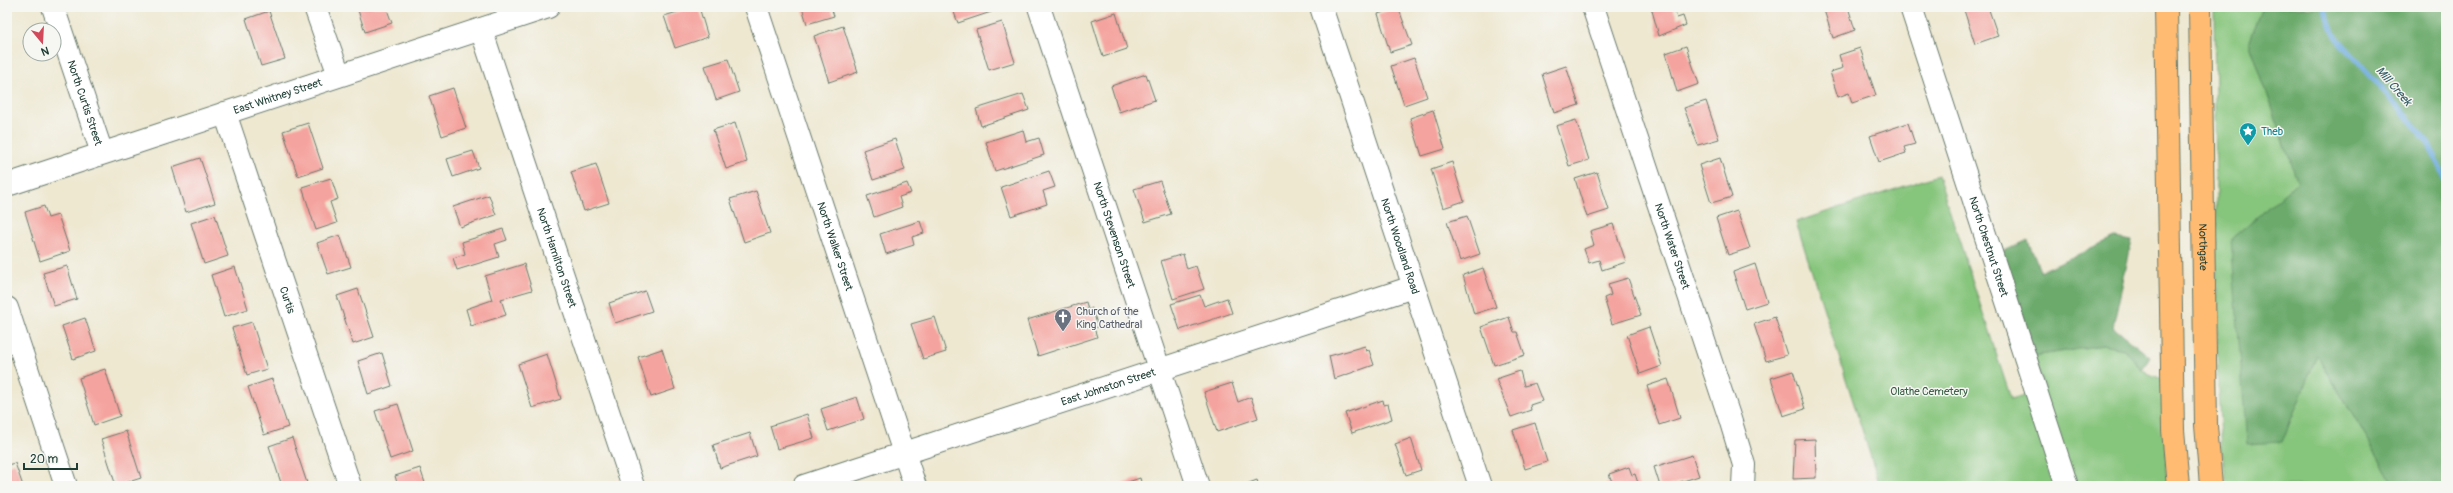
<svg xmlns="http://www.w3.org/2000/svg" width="2453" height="493" viewBox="0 0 2453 493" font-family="Pangolin,sans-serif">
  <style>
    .green { fill: #86c57c; stroke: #528158 }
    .forest { fill: #6caa6c; stroke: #467450 }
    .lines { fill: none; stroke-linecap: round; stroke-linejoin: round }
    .stream { stroke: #6cabdf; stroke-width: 5.5 }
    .building { fill: #f5a39e }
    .minor-casing { stroke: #67796b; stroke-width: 24 }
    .major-casing { stroke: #67796b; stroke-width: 24 }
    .minor { stroke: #fff; stroke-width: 22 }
    .major { stroke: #febb71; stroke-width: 22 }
    .labels { text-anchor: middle; stroke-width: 3; stroke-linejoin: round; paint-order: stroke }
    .street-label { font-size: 11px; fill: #1f3d34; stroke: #f6f6f2 }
    .culture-label { font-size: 11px; fill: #0d838f; stroke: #f6f6f2; text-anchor: start }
    .worship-label { font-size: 11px; fill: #5b616d; stroke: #f6f6f2; text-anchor: start }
    .park-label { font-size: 11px; fill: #395f46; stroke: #f6f6f2 }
    .water-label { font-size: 12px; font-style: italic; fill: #365e67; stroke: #f6f6f2 }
  </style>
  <rect width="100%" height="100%" fill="#f6f6f2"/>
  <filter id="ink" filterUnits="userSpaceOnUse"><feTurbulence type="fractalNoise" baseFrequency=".025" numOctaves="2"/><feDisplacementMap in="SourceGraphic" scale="8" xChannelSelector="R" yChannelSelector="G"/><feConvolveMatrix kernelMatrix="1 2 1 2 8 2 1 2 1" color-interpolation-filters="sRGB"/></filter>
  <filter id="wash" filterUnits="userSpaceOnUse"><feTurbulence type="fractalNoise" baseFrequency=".012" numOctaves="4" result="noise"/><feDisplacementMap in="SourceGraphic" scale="16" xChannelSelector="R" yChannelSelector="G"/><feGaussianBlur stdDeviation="0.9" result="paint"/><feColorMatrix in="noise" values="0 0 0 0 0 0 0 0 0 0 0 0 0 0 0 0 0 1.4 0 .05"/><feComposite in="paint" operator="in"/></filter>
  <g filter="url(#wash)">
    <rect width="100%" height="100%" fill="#eee8d1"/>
    <path class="green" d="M 2214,7 L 2262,7 L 2249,41 L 2298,182 L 2231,239 L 2282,441 L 2317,355 L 2395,486 L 2227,486 L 2222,450 L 2218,392 Z
      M 1938,175 L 2011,399 L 2044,389 L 2034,356 L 2103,345 L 2124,349 L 2142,371 L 2162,379 L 2168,486 L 1880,486 L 1796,222 Z"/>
    <path class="forest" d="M 2262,7 L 2446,7 L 2446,486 L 2395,486 L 2317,355 L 2282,442 L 2247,444 L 2231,239 L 2298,182 L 2249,41 Z
      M 2116,238 L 2132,241 L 2113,327 L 2150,357 L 2142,371 L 2124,349 L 2103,345 L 2034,356 L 2002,252 L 2028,240 L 2040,271 Z"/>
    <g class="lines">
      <path class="stream" d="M 2324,7 L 2333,33 L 2427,140 L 2446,181"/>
    </g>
    <g id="blocks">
      <path class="building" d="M 357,7 L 386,7 L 392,23 L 365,32 Z
        M 694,7 L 699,7 L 708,37 L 675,48 L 664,16 Z
        M 802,7 L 831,7 L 834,16 L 807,24 Z
        M 952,7 L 1000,7 L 1000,9 L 958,23 Z
        M 1398,7 L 1412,45 L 1390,52 L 1378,14 Z
        M 1651,7 L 1673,7 L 1677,18 L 1683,16 L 1686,25 L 1659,36 Z
        M 1823,7 L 1848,7 L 1855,30 L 1833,38 Z
        M 1963,7 L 1988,7 L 1998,36 L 1975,44 Z
        M 269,11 L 285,59 L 261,66 L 246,19 Z
        M 1116,13 L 1127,49 L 1103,57 L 1092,21 Z
        M 1002,22 L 1015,62 L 989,70 L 976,30 Z
        M 843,26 L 858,72 L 829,82 L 814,36 Z
        M 1686,46 L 1699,84 L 1677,92 L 1666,53 Z
        M 1860,48 L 1876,95 L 1852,103 L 1849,93 L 1838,97 L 1830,72 L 1843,68 L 1839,55 Z
        M 1414,58 L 1427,97 L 1404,105 L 1391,66 Z
        M 728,59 L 739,92 L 716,100 L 705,66 Z
        M 1566,66 L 1579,105 L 1554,113 L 1542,74 Z
        M 1146,74 L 1155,100 L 1119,112 L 1111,86 Z
        M 453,88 L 466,128 L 442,136 L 429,96 Z
        M 1023,94 L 1029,110 L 981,126 L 976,109 Z
        M 1706,101 L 1719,139 L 1698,145 L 1684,108 Z
        M 1433,110 L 1445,149 L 1422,156 L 1410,118 Z
        M 1576,120 L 1589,160 L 1569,166 L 1556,126 Z
        M 308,123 L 323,168 L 298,176 L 283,131 Z
        M 735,123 L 747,162 L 726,169 L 713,130 Z
        M 1908,123 L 1915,144 L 1904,147 L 1906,153 L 1879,162 L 1870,136 Z
        M 1023,130 L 1026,142 L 1039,138 L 1044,155 L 995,171 L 986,142 Z
        M 895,139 L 905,170 L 873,180 L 863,150 Z
        M 473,151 L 479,168 L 453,177 L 447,159 Z
        M 200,158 L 215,203 L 186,212 L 172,167 Z
        M 1720,158 L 1732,197 L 1711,203 L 1699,165 Z
        M 1452,162 L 1464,201 L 1443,208 L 1431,169 Z
        M 596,164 L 609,203 L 584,211 L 571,172 Z
        M 1049,171 L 1055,187 L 1043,191 L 1047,204 L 1011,216 L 1001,187 Z
        M 1597,172 L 1609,210 L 1587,217 L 1575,179 Z
        M 331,178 L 338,199 L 330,202 L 337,223 L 316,230 L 302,187 Z
        M 1160,181 L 1171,214 L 1145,222 L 1134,189 Z
        M 907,183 L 911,193 L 899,197 L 902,207 L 874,217 L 867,196 Z
        M 756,191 L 770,233 L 744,242 L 730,199 Z
        M 489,195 L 496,215 L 460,227 L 453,207 Z
        M 44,206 L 48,218 L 58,215 L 70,251 L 40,261 L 25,212 Z
        M 1737,211 L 1750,248 L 1728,255 L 1716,218 Z
        M 215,215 L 228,256 L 204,264 L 191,223 Z
        M 1467,216 L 1480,254 L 1460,261 L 1447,222 Z
        M 920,221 L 924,233 L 912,237 L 914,245 L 886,254 L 880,234 Z
        M 1613,224 L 1626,262 L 1602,270 L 1599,260 L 1589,263 L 1584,249 L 1594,245 L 1590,231 Z
        M 503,229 L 507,240 L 495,244 L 499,257 L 457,270 L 453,258 L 465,254 L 462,242 Z
        M 340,235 L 351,267 L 328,274 L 317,243 Z
        M 1183,254 L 1187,269 L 1196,266 L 1204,289 L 1173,299 L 1161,261 Z
        M 524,264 L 532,290 L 501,299 L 506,315 L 471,326 L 466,309 L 492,300 L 485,276 Z
        M 1755,264 L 1767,302 L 1745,309 L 1733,272 Z
        M 67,266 L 77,299 L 54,306 L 43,273 Z
        M 235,267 L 248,309 L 224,317 L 211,275 Z
        M 1483,268 L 1496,307 L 1474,314 L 1463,275 Z
        M 1628,278 L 1641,315 L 1612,324 L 1604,298 L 1611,295 L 1608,284 Z
        M 358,289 L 374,337 L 353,344 L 337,296 Z
        M 645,291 L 652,311 L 615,323 L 609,303 Z
        M 1200,295 L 1204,306 L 1227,298 L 1232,313 L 1180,330 L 1171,304 Z
        M 1086,302 L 1088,310 L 1092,308 L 1098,327 L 1094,328 L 1097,337 L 1038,356 L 1027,320 Z
        M 935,317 L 946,352 L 923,359 L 911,324 Z
        M 1509,317 L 1514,332 L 1517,332 L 1525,355 L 1494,365 L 1481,327 Z
        M 1775,317 L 1787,355 L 1766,361 L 1754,324 Z
        M 85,318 L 96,351 L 73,359 L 62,326 Z
        M 252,322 L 267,369 L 247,375 L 232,328 Z
        M 1649,327 L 1662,366 L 1640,374 L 1627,335 Z
        M 1365,346 L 1366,351 L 1369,350 L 1374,365 L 1334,379 L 1329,356 Z
        M 662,349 L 675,389 L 651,397 L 638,357 Z
        M 382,353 L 392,386 L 368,394 L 358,361 Z
        M 547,354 L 561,399 L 532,408 L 518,364 Z
        M 105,369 L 120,416 L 94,425 L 79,378 Z
        M 1520,371 L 1524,386 L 1535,383 L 1542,401 L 1530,405 L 1531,410 L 1511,417 L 1496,379 Z
        M 1793,371 L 1805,409 L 1783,416 L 1771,378 Z
        M 272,379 L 288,427 L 264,435 L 248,387 Z
        M 1668,379 L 1680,418 L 1659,425 L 1647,386 Z
        M 1232,383 L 1238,402 L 1251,397 L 1258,418 L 1217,432 L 1204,392 Z
        M 857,397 L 864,419 L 828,431 L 821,409 Z
        M 1383,400 L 1384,405 L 1388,404 L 1392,419 L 1352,433 L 1345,413 Z
        M 398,404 L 413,451 L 390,459 L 375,411 Z
        M 807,414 L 814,438 L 777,449 L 770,426 Z
        M 1535,423 L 1547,462 L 1525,469 L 1513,430 Z
        M 126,431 L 141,478 L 116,486 L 101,439 Z
        M 750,433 L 757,456 L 720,468 L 713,445 Z
        M 292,438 L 308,486 L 282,486 L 269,446 Z
        M 1411,438 L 1421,470 L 1406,475 L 1395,444 Z
        M 1815,439 L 1816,478 L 1793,479 L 1795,440 Z
        M 1692,455 L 1699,476 L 1668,486 L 1660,486 L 1654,467 Z
        M 15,463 L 23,486 L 7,486 L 7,465 Z
        M 1629,467 L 1632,475 L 1635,474 L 1639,486 L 1601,486 L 1612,482 L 1609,474 Z
        M 420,468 L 426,486 L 398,486 L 395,476 Z
        M 1140,478 L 1142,486 L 1116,486 Z
        M 1257,480 L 1259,486 L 1241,486 Z"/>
    </g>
  </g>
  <g filter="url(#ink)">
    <use href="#blocks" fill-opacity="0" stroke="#67796b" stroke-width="1"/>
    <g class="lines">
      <g class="minor-casing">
        <g id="minor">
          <path id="s1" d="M 53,7 L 102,153"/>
          <path d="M 315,7 L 339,75"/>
          <path id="s2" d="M 756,7 L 915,486"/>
          <path id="s3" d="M 1039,7 L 1198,486"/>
          <path id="s4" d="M 1321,7 L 1480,486"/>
          <path id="s5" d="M 1593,7 L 1730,419 L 1744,465 L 1743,486"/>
          <path id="s6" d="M 1911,7 L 2067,486"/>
          <path id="s7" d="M 481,29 L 633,486"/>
          <path id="s8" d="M 225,113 L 350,486"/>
          <path id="s9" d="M 7,185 L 548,7"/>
          <path d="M 7,308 L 66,486"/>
          <path id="s10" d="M 804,486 L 1413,287"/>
        </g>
      </g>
      <g class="major-casing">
        <g id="major">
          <path d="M 2166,7 L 2173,430 L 2178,486"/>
          <path id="s11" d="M 2200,7 L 2206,425 L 2211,486"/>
        </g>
      </g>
      <use href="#minor" class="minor"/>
      <use href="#major" class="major"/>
    </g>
  </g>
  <defs>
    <g id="sight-pin" transform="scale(0.9)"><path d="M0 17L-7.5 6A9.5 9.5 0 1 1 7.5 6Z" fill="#0f9aa8" stroke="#f6f6f2"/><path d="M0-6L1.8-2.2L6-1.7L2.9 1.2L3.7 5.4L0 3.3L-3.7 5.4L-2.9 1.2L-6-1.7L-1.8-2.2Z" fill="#fff"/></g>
    <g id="church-pin" transform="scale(0.9)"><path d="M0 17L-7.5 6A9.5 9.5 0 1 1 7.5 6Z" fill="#6b7280" stroke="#f6f6f2"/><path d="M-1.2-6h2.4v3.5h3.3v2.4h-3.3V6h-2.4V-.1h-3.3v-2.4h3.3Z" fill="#fff"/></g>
  </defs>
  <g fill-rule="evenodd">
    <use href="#sight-pin" x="2248" y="131"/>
    <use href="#church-pin" x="1063" y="317"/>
  </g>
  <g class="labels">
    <g class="street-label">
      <text dy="4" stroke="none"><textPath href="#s9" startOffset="285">East Whitney Street</textPath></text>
      <text dy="4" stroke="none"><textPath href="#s1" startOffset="101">North Curtis Street</textPath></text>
      <text dy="4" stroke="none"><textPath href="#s3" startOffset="240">North Stevenson Street</textPath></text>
      <text dy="4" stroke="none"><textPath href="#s5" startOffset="252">North Water Street</textPath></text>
      <text dy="4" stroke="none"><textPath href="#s2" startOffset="252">North Walker Street</textPath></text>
      <text dy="4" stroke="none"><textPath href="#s4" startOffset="252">North Woodland Road</textPath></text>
      <text dy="4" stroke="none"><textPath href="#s6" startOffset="252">North Chestnut Street</textPath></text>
      <text dy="4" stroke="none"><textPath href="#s11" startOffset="240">Northgate</textPath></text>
      <text dy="4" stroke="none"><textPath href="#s7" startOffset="241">North Hamilton Street</textPath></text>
      <text dy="4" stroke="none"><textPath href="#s8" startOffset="197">Curtis</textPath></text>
      <text dy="4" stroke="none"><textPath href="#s10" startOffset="320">East Johnston Street</textPath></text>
    </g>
    <g class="culture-label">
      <text x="2261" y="135">Theb</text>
    </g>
    <g class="worship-label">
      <text x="1076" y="315">Church of the<tspan x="1076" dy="13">King Cathedral</tspan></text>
    </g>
    <g class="park-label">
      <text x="1929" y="395">Olathe Cemetery</text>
    </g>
    <g class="water-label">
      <text transform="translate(2394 86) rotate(49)" y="4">Mill Creek</text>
    </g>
  </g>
  <rect width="2453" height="493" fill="none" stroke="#f6f6f2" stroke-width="24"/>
  <g transform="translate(42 42) rotate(162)"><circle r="19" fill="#f6f6f2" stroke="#a0aca6"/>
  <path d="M0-3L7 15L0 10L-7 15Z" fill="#d1495b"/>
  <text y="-6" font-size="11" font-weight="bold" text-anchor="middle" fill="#1f3d34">N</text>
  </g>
  <path d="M24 463v6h53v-6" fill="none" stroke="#1f3d34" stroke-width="2"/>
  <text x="30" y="463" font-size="12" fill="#1f3d34" stroke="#f6f6f2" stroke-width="3" paint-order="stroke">20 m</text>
</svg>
